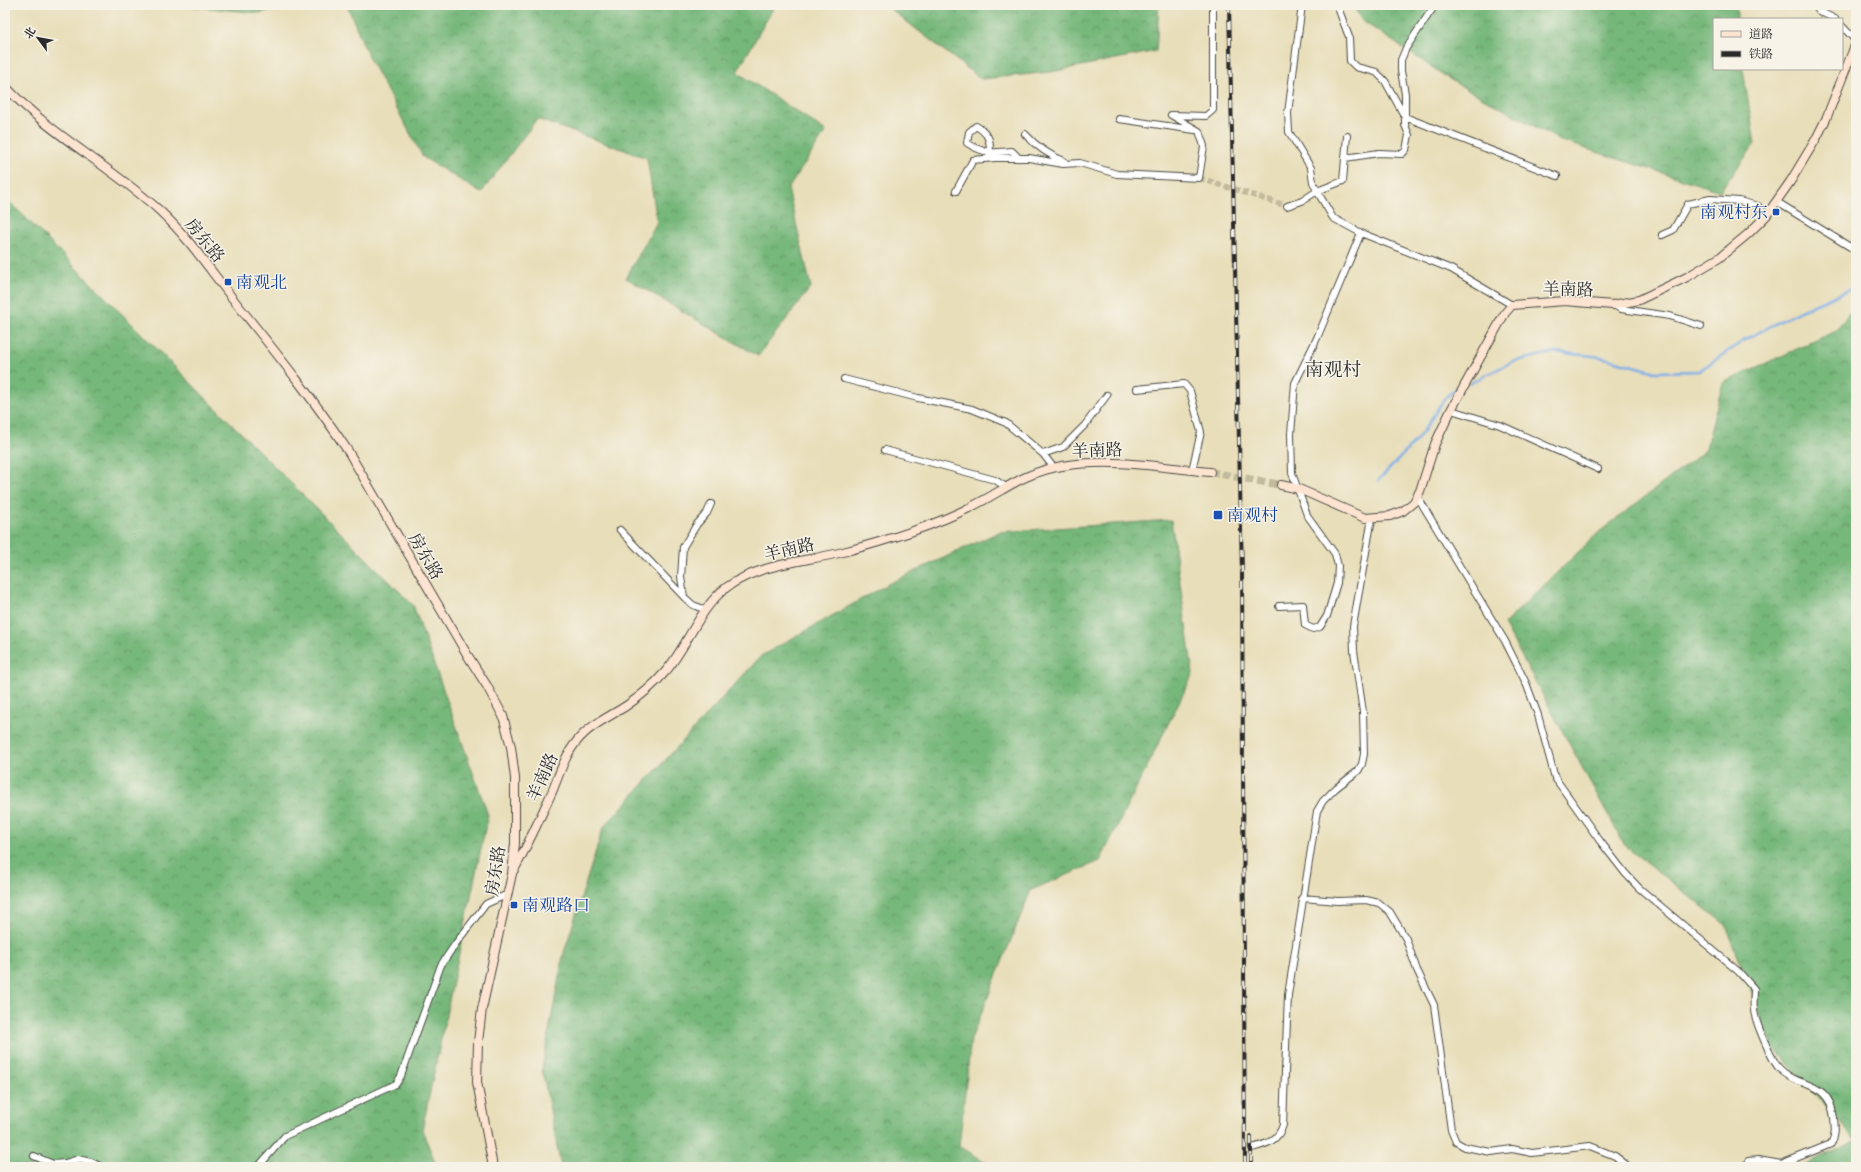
<svg xmlns="http://www.w3.org/2000/svg" width="1861" height="1172" viewBox="0 0 1861 1172" font-family="'Sorts Mill Goudy','Noto Serif SC',serif">
  <style>
    .forest { fill: url(#forest-crowns); stroke: #507152 }
    .lines { fill: none; stroke-linecap: round; stroke-linejoin: round }
    .stream { stroke: #7aade7; stroke-width: 2.5 }
    .street-tunnel { stroke: #c2ba9d; stroke-width: 6; stroke-dasharray: 6 3; stroke-linecap: butt }
    .secondary-tunnel { stroke: #c2ba9d; stroke-width: 8; stroke-dasharray: 8 4; stroke-linecap: butt }
    .street-casing { stroke: #474640; stroke-width: 8 }
    .secondary-casing { stroke: #474640; stroke-width: 10 }
    .street { stroke: #fff; stroke-width: 6 }
    .secondary { stroke: #fde4d1; stroke-width: 8 }
    .rail-casing { stroke: #2b2b2b; stroke-width: 4 }
    .rail { stroke: #f7f3e8; stroke-width: 2.5; stroke-dasharray: 8; stroke-linecap: butt }
    .transit-dot { fill: #1a4fb4; stroke: #f7f3e8; stroke-width: 1.5 }
    .labels { text-anchor: middle; stroke-width: 3; stroke-linejoin: round; paint-order: stroke }
    .transit-label { font-size: 17px; fill: #164399; stroke: #f7f3e8; text-anchor: start }
    .street-label { font-size: 17px; fill: #2b2b2b; stroke: #f7f3e8 }
    .quarter-label { font-size: 19px; fill: #2b2b2b; stroke: #f7f3e8 }
  </style>
  <defs>
    <pattern id="forest-crowns" width="20" height="18" patternUnits="userSpaceOnUse"><rect width="20" height="18" fill="#76b77a"/><path d="M2 6a3 3 0 1 1 6 0M12 15a3 3 0 1 1 6 0" fill="none" stroke="#619564"/></pattern>
  </defs>
  <rect width="100%" height="100%" fill="#f7f3e8"/>
  <filter id="ink" filterUnits="userSpaceOnUse"><feTurbulence type="fractalNoise" baseFrequency=".025" numOctaves="2"/><feDisplacementMap in="SourceGraphic" scale="8" xChannelSelector="R" yChannelSelector="G"/><feConvolveMatrix kernelMatrix="1 2 1 2 8 2 1 2 1" color-interpolation-filters="sRGB"/></filter>
  <filter id="wash" filterUnits="userSpaceOnUse"><feTurbulence type="fractalNoise" baseFrequency=".012" numOctaves="4" result="noise"/><feDisplacementMap in="SourceGraphic" scale="16" xChannelSelector="R" yChannelSelector="G"/><feGaussianBlur stdDeviation="0.9" result="paint"/><feColorMatrix in="noise" values="0 0 0 0 0 0 0 0 0 0 0 0 0 0 0 0 0 1.4 0 .05"/><feComposite in="paint" operator="in"/></filter>
  <g filter="url(#wash)">
    <rect width="100%" height="100%" fill="#e8deb9"/>
    <path class="forest" d="M 177,5 L 291,5 L 260,13 Z
      M 347,5 L 775,5 L 737,72 L 826,131 L 788,189 L 811,287 L 758,356 L 626,278 L 657,222 L 647,158 L 537,119 L 481,193 L 423,157 L 369,58 Z
      M 885,5 L 1159,5 L 1156,51 L 1051,72 L 981,79 Z
      M 1353,5 L 1737,5 L 1737,19 L 1714,19 L 1714,69 L 1743,69 L 1755,144 L 1720,191 L 1561,141 L 1454,82 L 1361,20 Z
      M 5,197 L 413,605 L 488,815 L 422,1130 L 437,1167 L 5,1167 Z
      M 1856,304 L 1856,1140 L 1772,1046 L 1726,925 L 1625,846 L 1504,624 L 1599,532 L 1705,451 L 1723,383 L 1836,331 Z
      M 1171,520 L 1193,674 L 1100,861 L 1031,890 L 971,1039 L 959,1146 L 994,1167 L 561,1167 L 542,1069 L 563,956 L 603,828 L 761,656 L 890,583 L 999,532 Z
      M 1856,1141 L 1856,1167 L 1801,1167 Z"/>
    <g class="lines">
      <path class="stream" d="M 1470,383 L 1512,362 L 1555,352 L 1601,357 L 1656,372 L 1699,371 L 1746,339 L 1800,311 L 1856,287
        M 1378,481 C 1392,465 1409,450 1422,433 C 1434,418 1442,394 1461,386"/>
    </g>
  </g>
  <g filter="url(#ink)">
    <g class="lines">
      <path class="street-tunnel" d="M 1199,178 L 1287,206"/>
      <path class="secondary-tunnel" d="M 1210,472 L 1281,485"/>
      <g class="street-casing">
        <path id="street" d="M 1337,5 L 1349,37 L 1350,61 L 1356,67 L 1376,72 L 1385,81 L 1405,117 L 1557,176
          M 1814,5 L 1819,11 L 1835,19
          M 1842,26 L 1856,41
          M 1119,119 L 1195,130
          M 1025,134 C 1037,147 1048,155 1064,161
          M 989,153 C 992,141 987,132 976,126 L 969,132 L 967,143 C 984,154 993,153 1012,151 L 1019,158
          M 1345,158 L 1379,153 L 1402,154 L 1406,150 L 1409,135 L 1405,125 L 1405,94 L 1401,71 L 1401,60 L 1406,48 L 1435,5
          M 956,191 L 973,160 L 995,158 L 1029,158 L 1063,164 L 1080,163 L 1117,174 L 1199,178 L 1204,146 L 1199,131 L 1171,115 L 1206,116 L 1213,110 L 1213,6
          M 1777,202 L 1855,250
          M 1287,206 L 1302,201 L 1317,191 L 1343,181 L 1347,136
          M 1361,233 L 1451,269 L 1512,305
          M 1662,235 L 1673,230 L 1688,204 L 1710,199 L 1739,201 L 1758,206 L 1766,216
          M 1613,305 L 1621,309 L 1670,316 L 1701,326
          M 844,379 L 918,398 L 972,409 L 1006,423 L 1043,454 L 1054,468
          M 1137,389 L 1184,384 L 1190,391 L 1201,432 L 1192,470
          M 1451,410 L 1500,425 L 1598,469
          M 885,450 L 995,480 L 1006,487
          M 1043,454 L 1063,447 L 1085,425 L 1107,395
          M 1417,496 L 1505,641 L 1526,683 L 1538,715 L 1555,778 L 1600,841 L 1625,873 L 1639,888 L 1739,972 L 1754,989 C 1754,996 1753,1003 1754,1010 C 1755,1022 1771,1058 1778,1067 C 1798,1090 1829,1078 1834,1118 C 1835,1128 1836,1134 1831,1144 L 1781,1164 L 1758,1160 L 1748,1161 L 1745,1167
          M 620,530 L 684,597
          M 1279,606 L 1303,605 L 1305,625 L 1313,629 L 1320,627 L 1327,616 L 1337,583 L 1338,566 L 1335,554 L 1307,515 L 1292,473 L 1291,434 L 1295,383 L 1317,338 L 1361,233 L 1333,218 L 1317,191 L 1313,182 L 1311,168 L 1289,132 L 1288,113 L 1302,5
          M 706,610 L 693,605 L 684,597 L 681,577 L 683,547 L 697,524 L 707,513 L 711,504
          M 1302,898 L 1338,901 L 1366,900 L 1379,903 L 1390,912 L 1406,939 L 1417,970 L 1434,1005 L 1451,1130 L 1456,1142 L 1465,1147 L 1491,1152 L 1512,1149 L 1532,1153 L 1590,1146 L 1615,1156 L 1629,1167
          M 1252,1148 C 1267,1144 1278,1141 1283,1125 L 1288,995 L 1317,811 L 1323,801 L 1336,788 L 1358,771 L 1362,764 L 1364,754 L 1363,712 L 1354,651 L 1353,626 L 1372,518
          M 34,1156 L 53,1164 L 65,1163 L 78,1159 L 91,1162 L 102,1167
          M 258,1167 L 285,1136 L 396,1084 L 401,1076 L 441,965 L 456,943 L 486,904 L 508,894"/>
      </g>
      <g class="secondary-casing">
        <path id="secondary" d="M 5,86 C 50,135 111,166 160,211 C 188,237 210,270 233,299 C 273,349 313,398 348,451 L 468,656 L 487,686 L 503,716 L 511,747 L 515,778 L 515,843 L 512,874 L 482,1009 L 478,1042 L 477,1082 L 493,1167
          M 1281,485 L 1299,489 L 1365,518 L 1390,516 L 1403,511 L 1414,502 L 1420,491 L 1435,444 L 1451,410 L 1505,313 L 1512,305 L 1565,301 L 1613,305 L 1639,300 L 1687,277 L 1719,258 L 1748,234 L 1766,216 L 1790,182 L 1816,139 L 1826,119 L 1856,43
          M 514,870 C 528,845 540,818 552,792 C 559,775 565,755 577,741 C 590,725 609,717 626,706 C 641,696 654,685 666,671 C 688,645 699,608 727,587 C 760,564 801,562 839,553 C 882,542 931,527 971,507 C 1005,490 1022,473 1062,466 C 1111,458 1160,467 1210,472"/>
      </g>
      <use href="#street" class="street"/>
      <use href="#secondary" class="secondary"/>
      <g class="rail-casing">
        <path id="rail" d="M 1229,5 L 1242,572 L 1245,1167
          M 1251,1137 L 1251,1167"/>
      </g>
      <use href="#rail" class="rail"/>
    </g>
  </g>
  <g class="transit-dot">
    <rect x="1772" y="208" width="8" height="8" rx="2"/>
    <rect x="224" y="278" width="8" height="8" rx="2"/>
    <rect x="1213" y="510" width="10" height="10" rx="2"/>
    <rect x="510" y="901" width="8" height="8" rx="2"/>
  </g>
  <g class="labels">
    <g class="transit-label">
      <text x="1768" y="218" text-anchor="end">南观村东</text>
      <text x="236" y="288">南观北</text>
      <text x="1227" y="521">南观村</text>
      <text x="522" y="911">南观路口</text>
    </g>
    <g class="street-label">
      <text transform="translate(205 240) rotate(51)" y="6">房东路</text>
      <text transform="translate(1568 289) rotate(1)" y="6">羊南路</text>
      <text transform="translate(1097 450) rotate(-2)" y="6">羊南路</text>
      <text transform="translate(789 549) rotate(-13)" y="6">羊南路</text>
      <text transform="translate(426 556) rotate(60)" y="6">房东路</text>
      <text transform="translate(542 777) rotate(-66)" y="6">羊南路</text>
      <text transform="translate(495 871) rotate(-81)" y="6">房东路</text>
    </g>
    <g class="quarter-label">
      <text x="1333" y="376">南观村</text>
    </g>
  </g>
  <rect width="1861" height="1172" fill="none" stroke="#f7f3e8" stroke-width="20"/>
  <rect x="1713" y="18" width="130" height="52" fill="#f7f3e8" stroke="#a5a39c"/>
  <rect x="1721" y="31" width="20" height="6" fill="#fde4d1" stroke="#a5a39c"/>
  <text x="1749" y="38" font-size="12" fill="#2b2b2b">道路</text>
  <rect x="1721" y="51" width="20" height="6" fill="#2b2b2b" stroke="#a5a39c"/>
  <text x="1749" y="58" font-size="12" fill="#2b2b2b">铁路</text>
  <g transform="translate(38 38) rotate(302)" stroke="#f7f3e8" stroke-width="3" paint-order="stroke">
  <path d="M0-3L7 15L0 10L-7 15Z" fill="#2b2b2b"/>
  <text y="-6" font-size="11" font-weight="bold" text-anchor="middle" fill="#2b2b2b">北</text>
  </g>
</svg>
